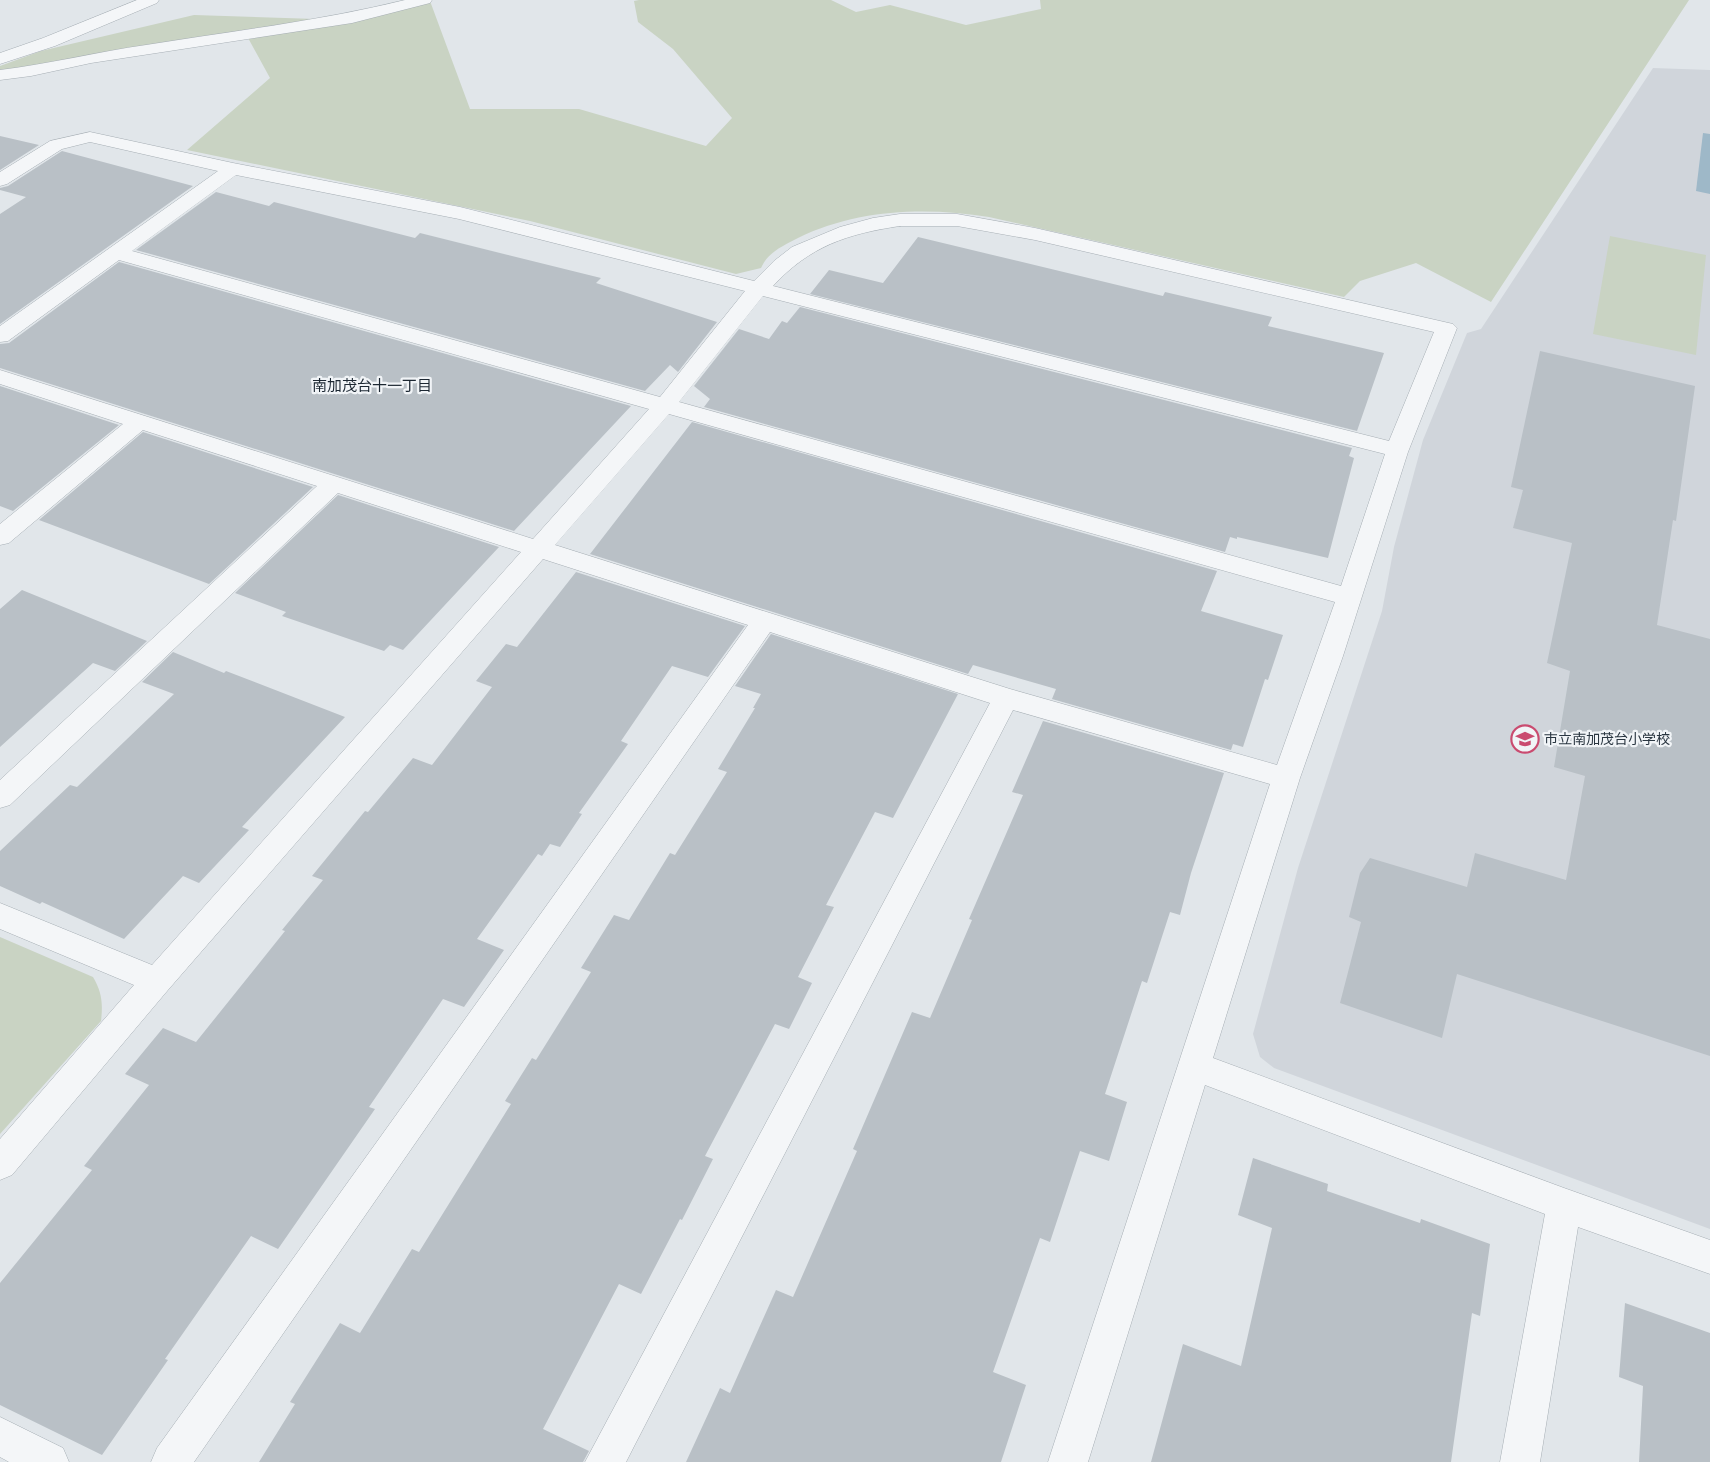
<svg xmlns="http://www.w3.org/2000/svg" width="1710" height="1462" viewBox="0 0 1710 1462" font-family="Montserrat,'Noto Sans JP',sans-serif">
  <style>
    .built { fill: #d0d5db }
    .green { fill: #c9d3c3 }
    .water { fill: #9eb8c8 }
    .building { fill: #b9c0c6 }
    .lines { fill: none; stroke-linecap: round; stroke-linejoin: round }
    .street-casing { stroke: #a6aeb4; stroke-width: 1 }
    .street { fill: #f4f6f8; fill-rule: evenodd }
    .labels { text-anchor: middle; stroke-width: 4.5; stroke-linejoin: round; paint-order: stroke }
    .poi-label { font-size: 14px; fill: #2a3641; stroke: #f1f4f7; text-anchor: start }
    .neighbourhood-label { font-size: 15px; fill: #1c2732; stroke: #f1f4f7 }
  </style>
  <rect width="100%" height="100%" fill="#e1e6ea"/>
  <path class="built" d="M 1653,68 L 1710,70 L 1710,1229 L 1274,1068 L 1260,1057 L 1253,1034 L 1298,868 L 1382,611 L 1394,547 L 1423,440 L 1467,333 L 1481,329 Z"/>
  <path class="green" d="M 639,0 L 831,0 L 856,12 L 890,5 L 966,25 L 1041,9 L 1040,0 L 1689,0 L 1491,302 L 1416,263 L 1360,281 L 1344,297 L 989,217 C 926,207 857,209 798,238 C 783,246 768,252 761,268 L 736,274 L 530,221 L 187,150 L 270,78 L 247,36 L 430,1 L 470,109 L 579,109 L 706,146 L 732,118 L 673,49 L 638,22 L 634,1 Z
    M 194,15 L 316,19 L 193,38 L 64,65 L 0,72 L 0,66 L 41,51 Z
    M 1610,236 L 1706,255 L 1696,355 L 1593,334 Z
    M 0,937 L 93,977 C 102,992 103,1004 101,1021 L 0,1134 Z"/>
  <path class="water" d="M 1703,133 L 1710,134 L 1710,194 L 1696,191 Z"/>
  <path class="building" d="M 0,136 L 39,145 L 0,170 Z
    M 62,151 L 193,186 L 0,324 L 0,214 L 26,197 L 0,190 L 0,188 L 8,186 Z
    M 216,192 L 269,206 L 274,202 L 415,238 L 420,233 L 601,278 L 596,283 L 717,322 L 678,372 L 670,365 L 645,391 L 136,250 Z
    M 918,237 L 1163,296 L 1165,292 L 1272,317 L 1268,326 L 1384,353 L 1357,431 L 810,294 L 829,270 L 883,283 Z
    M 119,262 L 631,406 L 514,531 L 0,368 L 0,344 L 9,343 Z
    M 800,307 L 1352,448 L 1349,456 L 1354,458 L 1328,558 L 1237,537 L 1237,539 L 1230,537 L 1225,552 L 704,407 L 710,399 L 694,386 L 739,329 L 769,339 L 782,321 L 787,323 Z
    M 1540,351 L 1695,386 L 1676,521 L 1673,520 L 1657,625 L 1710,639 L 1710,1056 L 1457,974 L 1442,1038 L 1340,1003 L 1361,922 L 1349,917 L 1360,873 L 1370,858 L 1467,887 L 1475,853 L 1566,880 L 1585,776 L 1554,767 L 1570,671 L 1547,663 L 1572,543 L 1513,528 L 1523,490 L 1511,487 Z
    M 0,386 L 119,425 L 13,511 L 0,506 Z
    M 692,422 L 1217,571 L 1201,611 L 1283,635 L 1268,680 L 1265,679 L 1243,747 L 1233,744 L 1231,750 L 1052,699 L 1056,689 L 973,665 L 968,674 L 590,554 Z
    M 143,432 L 313,487 L 209,584 L 39,520 Z
    M 338,495 L 499,547 L 403,650 L 390,645 L 384,651 L 282,616 L 286,612 L 235,593 Z
    M 576,572 L 745,626 L 708,677 L 672,666 L 621,741 L 628,744 L 579,813 L 582,814 L 560,847 L 550,844 L 542,856 L 538,854 L 477,939 L 504,950 L 464,1007 L 443,999 L 369,1107 L 375,1109 L 278,1249 L 251,1236 L 165,1359 L 168,1360 L 102,1455 L 0,1405 L 0,1283 L 92,1170 L 84,1166 L 149,1085 L 125,1074 L 163,1028 L 196,1042 L 285,931 L 282,930 L 323,880 L 312,876 L 365,811 L 368,812 L 413,758 L 432,765 L 492,687 L 476,681 L 506,644 L 517,647 Z
    M 22,590 L 147,641 L 115,671 L 93,663 L 0,747 L 0,609 Z
    M 771,634 L 958,694 L 893,818 L 875,812 L 826,905 L 834,907 L 798,977 L 812,983 L 789,1029 L 775,1024 L 705,1156 L 713,1159 L 682,1220 L 680,1219 L 641,1294 L 619,1284 L 543,1429 L 589,1451 L 583,1462 L 259,1462 L 295,1404 L 290,1402 L 340,1323 L 360,1333 L 412,1249 L 419,1252 L 511,1104 L 505,1101 L 532,1058 L 536,1060 L 591,972 L 581,968 L 614,915 L 629,920 L 670,853 L 675,855 L 727,772 L 718,769 L 755,708 L 753,708 L 761,694 L 735,686 Z
    M 173,652 L 224,673 L 226,671 L 345,717 L 242,827 L 249,830 L 199,883 L 183,876 L 124,939 L 42,902 L 40,904 L 0,886 L 0,851 L 70,785 L 77,787 L 174,694 L 142,682 Z
    M 1043,721 L 1224,773 L 1191,873 L 1180,915 L 1170,912 L 1147,983 L 1142,981 L 1105,1094 L 1127,1102 L 1109,1161 L 1080,1151 L 1050,1242 L 1040,1238 L 993,1372 L 1026,1385 L 1001,1462 L 686,1462 L 720,1388 L 730,1393 L 776,1290 L 793,1297 L 857,1151 L 853,1149 L 912,1012 L 930,1018 L 972,920 L 969,919 L 1023,795 L 1012,792 Z
    M 1253,1158 L 1328,1184 L 1327,1191 L 1420,1223 L 1421,1219 L 1490,1244 L 1480,1316 L 1472,1313 L 1451,1462 L 1151,1462 L 1183,1344 L 1241,1366 L 1272,1228 L 1238,1215 Z
    M 1625,1303 L 1710,1333 L 1710,1462 L 1639,1462 L 1643,1386 L 1619,1377 Z"/>
  <g class="lines">
    <g class="street-casing">
      <path id="street" d="M 137,0 L 159,0 L 157,3 L 55,46 L 0,64 L 0,53 L 43,38 Z
        M 405,0 L 432,0 L 430,3 L 352,23 L 91,63 L 31,76 L 0,80 L 0,70 C 49,64 97,52 146,45 C 233,31 320,21 405,0 Z
        M 90,132 L 233,163 L 460,207 L 754,281 L 774,261 L 792,247 L 840,227 L 873,218 L 900,214 L 957,214 L 1035,228 L 1453,324 L 1457,328 L 1408,452 L 1343,656 L 1300,778 L 1213,1058 L 1564,1188 L 1710,1240 L 1710,1274 L 1578,1227 L 1540,1462 L 1500,1462 L 1545,1214 L 1205,1085 L 1088,1462 L 1048,1462 L 1270,784 L 1013,710 L 626,1462 L 585,1462 L 990,703 L 770,632 L 194,1462 L 151,1462 L 157,1448 L 748,625 L 543,559 L 168,990 L 12,1175 L 0,1180 L 0,1139 L 134,985 L 0,929 L 0,903 L 152,965 L 521,552 L 338,493 L 10,805 L 0,808 L 0,780 L 317,486 L 143,430 L 9,543 L 0,545 L 0,524 L 123,424 L 0,384 L 0,370 L 533,539 L 649,409 L 119,260 L 8,341 L 0,342 L 0,326 L 218,171 L 90,142 L 62,149 L 7,184 L 0,186 L 0,172 L 50,141 ZM 236,175 L 459,219 L 745,291 L 660,397 L 132,251 ZM 900,226 L 957,226 L 1035,240 L 1434,332 L 1389,441 L 773,286 C 810,246 847,234 900,226 ZM 763,296 L 1385,454 L 1341,586 L 679,402 ZM 669,414 L 1335,602 L 1277,765 L 1010,689 L 555,545 Z
        M 0,1417 L 63,1448 L 69,1462 L 9,1462 L 0,1457 Z"/>
    </g>
    <use href="#street" class="street"/>
  </g>
  <defs>
    <g id="school-ring" transform="scale(1.4375)"><circle r="9.5" fill="#f1f4f7" stroke="#ca4b70" stroke-width="1.5"/><path d="M0-5L7-2L0 1L-7-2ZM-4 1L0 2.5L4 1V4Q0 6-4 4Z" fill="#ca4b70"/></g>
  </defs>
  <g fill-rule="evenodd">
    <use href="#school-ring" x="1525" y="739"/>
  </g>
  <g class="labels">
    <g class="poi-label">
      <text x="1544" y="744">市立南加茂台小学校</text>
    </g>
    <g class="neighbourhood-label">
      <text x="372" y="391">南加茂台十一丁目</text>
    </g>
  </g>
</svg>
